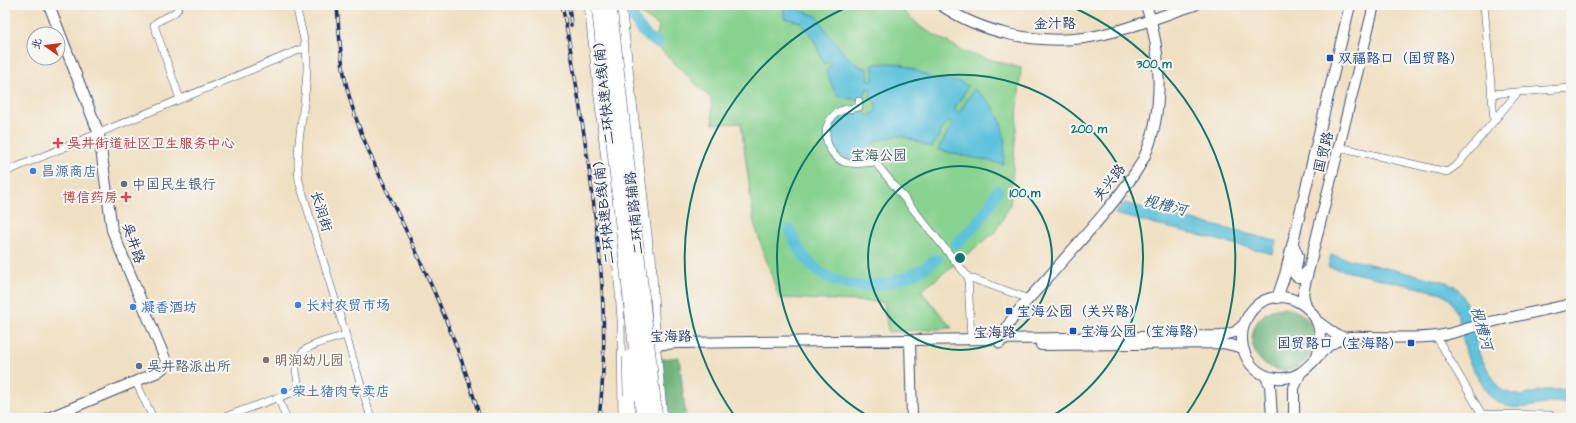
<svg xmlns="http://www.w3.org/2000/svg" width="1576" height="423" viewBox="0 0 1576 423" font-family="'Architects Daughter','LXGW WenKai TC',sans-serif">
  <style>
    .green { fill: #88d28f; stroke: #528076 }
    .forest { fill: #6eb47a; stroke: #44726c }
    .water { fill: #5ec2dc; stroke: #3c789d }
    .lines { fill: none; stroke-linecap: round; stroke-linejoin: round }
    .river { stroke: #5ec2dc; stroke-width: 11 }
    .street-casing { stroke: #3b4a6d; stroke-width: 8 }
    .secondary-casing { stroke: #3b4a6d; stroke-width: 12 }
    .highway-casing { stroke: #3b4a6d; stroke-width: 14 }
    .street { stroke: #fff; stroke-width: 7 }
    .secondary { stroke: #fff; stroke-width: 10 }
    .highway { stroke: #fff; stroke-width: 13 }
    .rail-casing { stroke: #1b2f5e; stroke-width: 3.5 }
    .rail { stroke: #f6f6f2; stroke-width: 2; stroke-dasharray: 6; stroke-linecap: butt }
    .highway-bridge-casing { stroke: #3b4a6d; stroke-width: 14; stroke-linecap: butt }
    .highway-bridge { stroke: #fff; stroke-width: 13 }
    .ring { fill: none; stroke: #0f766e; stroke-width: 2 }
    .transit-dot { fill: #1a4fb4; stroke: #f6f6f2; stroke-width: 1.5 }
    .health-dot { fill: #e0444e; stroke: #f6f6f2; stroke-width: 1.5 }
    .shop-dot { fill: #3f7fe0; stroke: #f6f6f2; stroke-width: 1.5 }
    .service-dot { fill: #5c6f8a; stroke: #f6f6f2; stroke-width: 1.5 }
    .education-dot { fill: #8d6e63; stroke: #f6f6f2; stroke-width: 1.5 }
    .labels { text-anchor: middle; stroke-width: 4; stroke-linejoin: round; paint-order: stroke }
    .street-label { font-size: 14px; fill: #1b2f5e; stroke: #f6f6f2 }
    .transit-label { font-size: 14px; fill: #164399; stroke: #f6f6f2; text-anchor: start }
    .health-label { font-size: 14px; fill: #be3a42; stroke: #f6f6f2; text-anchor: start }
    .park-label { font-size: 14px; fill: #36586a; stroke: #f6f6f2 }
    .shop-label { font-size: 14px; fill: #366cbe; stroke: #f6f6f2; text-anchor: start }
    .service-label { font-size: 14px; fill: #4e5e75; stroke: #f6f6f2; text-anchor: start }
    .education-label { font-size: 14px; fill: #785e54; stroke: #f6f6f2; text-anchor: start }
    .water-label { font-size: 15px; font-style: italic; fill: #2f5b84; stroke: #f6f6f2 }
    .centre { fill: #0f766e; stroke: #f6f6f2; stroke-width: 2 }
    .ring-label { font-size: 12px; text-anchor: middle; font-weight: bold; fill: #0f766e; stroke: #f6f6f2; stroke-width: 4; stroke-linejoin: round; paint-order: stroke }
  </style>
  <rect width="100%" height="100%" fill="#f6f6f2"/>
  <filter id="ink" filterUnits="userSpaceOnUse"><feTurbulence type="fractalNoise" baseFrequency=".025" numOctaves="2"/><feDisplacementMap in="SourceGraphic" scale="8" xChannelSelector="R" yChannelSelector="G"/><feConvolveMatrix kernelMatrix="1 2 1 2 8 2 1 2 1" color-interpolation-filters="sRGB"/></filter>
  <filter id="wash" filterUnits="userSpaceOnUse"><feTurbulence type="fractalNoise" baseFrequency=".012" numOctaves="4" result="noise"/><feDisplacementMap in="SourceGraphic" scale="16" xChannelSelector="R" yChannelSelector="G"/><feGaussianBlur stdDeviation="0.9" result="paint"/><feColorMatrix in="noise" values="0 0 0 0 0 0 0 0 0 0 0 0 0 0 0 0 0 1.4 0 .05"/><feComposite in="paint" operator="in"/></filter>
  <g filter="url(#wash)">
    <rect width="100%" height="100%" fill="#f0e0c2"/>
    <path class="green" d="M 639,5 L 897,5 L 922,28 L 967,53 L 1021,68 L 1010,206 L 995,232 L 921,291 L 952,328 L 888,332 L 884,302 L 779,298 L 754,223 L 741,123 L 713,124 L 711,99 L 655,44 L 659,26 L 640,13 Z"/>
    <path class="forest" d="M1252 339a31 31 0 1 1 62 0a31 31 0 1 1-62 0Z
      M 679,357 L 686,418 L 665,418 L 662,359 Z"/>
    <path class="water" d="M 784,5 L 817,16 C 826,31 849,67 868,69 L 869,80 L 873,80 L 873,64 L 890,63 L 901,64 L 935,79 L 960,82 L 968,86 L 954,110 L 959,113 L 974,89 C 1001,108 1008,133 1003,164 L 938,150 L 953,123 L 948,120 L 932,147 C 920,144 907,135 894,136 C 890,137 883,139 879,140 C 865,145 861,170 838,153 C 813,135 845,95 868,116 L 876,112 L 876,103 L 870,97 L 871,89 L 867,88 L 865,95 L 861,99 C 833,99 835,93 826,69 L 831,67 L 829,62 L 824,64 L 814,40 L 801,22 L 784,18 Z
      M 1124,203 L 1276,241 L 1273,254 L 1115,214 Z
      M 1331,255 L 1446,282 L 1455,286 L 1462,294 L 1466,303 L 1480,356 L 1497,385 L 1503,391 L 1521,396 L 1544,390 L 1571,390 L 1571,404 C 1546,397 1526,415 1502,404 C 1491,400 1487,393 1482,383 C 1477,375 1471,367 1468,359 C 1461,339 1461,303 1442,293 L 1328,267 Z"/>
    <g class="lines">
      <path class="river" d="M 629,5 C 636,25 639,31 657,43
        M 790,230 C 811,286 859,297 911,275 C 920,271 929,265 937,259
        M 956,244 C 974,228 988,213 997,190"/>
    </g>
  </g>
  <g filter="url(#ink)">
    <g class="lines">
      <g class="street-casing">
        <path id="street" d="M 179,5 C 177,17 161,16 154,25 L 180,99
          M 296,5 C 300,24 306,43 307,62 C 308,102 294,141 299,181 L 371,418
          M 588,5 L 618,279 L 621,320 L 622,418
          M 1484,5 L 1494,120
          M 1491,94 L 1571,88
          M 859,101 L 859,107 C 853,109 846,108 840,111 C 819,121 823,153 844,162 C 853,165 865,163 875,162 L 968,277
          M 1339,147 L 1447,172 L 1458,164 L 1518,92
          M 5,172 L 306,47
          M 652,255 L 657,351 L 664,418
          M 1436,336 L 1484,418
          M 971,339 L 968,277 L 1029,299
          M 136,382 L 153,418
          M 279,399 L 286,418
          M 1483,414 L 1550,415
          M 222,418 L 296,391 C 300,387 298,383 297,377 C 290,345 322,343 346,335"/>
      </g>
      <g class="secondary-casing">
        <path id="secondary" d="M 941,5 C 981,33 1035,44 1084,38 C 1121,33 1159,16 1195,5
          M 1293,244 L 1298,256 L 1295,275 L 1298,277 L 1302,277 L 1308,270
          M 1277,298 L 1285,275 L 1350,5
          M 1306,306 L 1303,294 L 1305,284 L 1374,5
          M 1317,321 L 1335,334 L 1345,338
          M 910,341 L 912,418
          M 1000,343 C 1007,319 1030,298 1046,280 C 1076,245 1109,211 1135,173 C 1166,128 1163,54 1146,5
          M 1041,345 L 1223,343 L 1243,348
          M 642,346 L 677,343 L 1221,336 L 1235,332 L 1243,325
          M 1316,358 C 1337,306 1272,275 1248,316 C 1233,341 1247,376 1277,378 C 1312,381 1316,344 1345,338 C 1352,336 1361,337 1369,337 C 1391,337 1414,339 1436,336 C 1450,335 1465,329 1479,325 C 1510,317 1541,311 1571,304
          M 1265,375 L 1270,385 L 1272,418
          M 48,418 L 158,372 L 165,366 L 166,361 L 112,230 L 99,134 L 49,5
          M 1294,418 L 1294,388 L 1300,374"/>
      </g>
      <g class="highway-casing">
        <path id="highway" d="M 619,5 L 646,244 L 646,295
          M 630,395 L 631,418"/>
      </g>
      <use href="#street" class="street"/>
      <use href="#secondary" class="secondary"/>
      <use href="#highway" class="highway"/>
      <g class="rail-casing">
        <path id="rail" d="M 337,5 C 339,34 341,64 348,92 C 362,145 389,194 412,243 C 439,300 463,357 480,418
          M 562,5 C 573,57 580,109 588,161 C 600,247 610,331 599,418
          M 569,5 L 571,25"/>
      </g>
      <use href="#rail" class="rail"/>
      <g class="highway-bridge-casing">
        <path id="highway-bridge" d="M 598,5 L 643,418
          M 610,5 L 656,418
          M 629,357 L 630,395"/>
      </g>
      <use href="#highway-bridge" class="highway-bridge"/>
    </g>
  </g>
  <g class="ring">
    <circle cx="960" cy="258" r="92"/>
    <path d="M870 417A183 183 0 1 1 1050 417"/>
    <path d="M736 418A275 275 0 0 1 850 6M1070 6A275 275 0 0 1 1184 418"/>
  </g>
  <g class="transit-dot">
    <rect x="1326" y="54" width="8" height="8" rx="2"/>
    <rect x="1005" y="307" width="8" height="8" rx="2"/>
    <rect x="1069" y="327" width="8" height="8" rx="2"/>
    <rect x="1407" y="339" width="8" height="8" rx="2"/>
  </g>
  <g class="health-dot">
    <path d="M56 137h4v4h4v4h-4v4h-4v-4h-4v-4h4z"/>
    <path d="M124 191h4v4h4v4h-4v4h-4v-4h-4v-4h4z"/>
  </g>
  <g class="shop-dot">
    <circle cx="33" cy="171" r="4"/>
    <circle cx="298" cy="305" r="4"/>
    <circle cx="133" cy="307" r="4"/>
    <circle cx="284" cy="391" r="4"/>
  </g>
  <g class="service-dot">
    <circle cx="124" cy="184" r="4"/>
    <circle cx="139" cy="366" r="4"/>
  </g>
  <circle class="education-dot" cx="266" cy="360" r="4"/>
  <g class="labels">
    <g class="street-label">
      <text x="1055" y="28">金汁路</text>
      <text transform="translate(604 94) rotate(-96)" y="5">二环快速A线(南)</text>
      <text transform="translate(1323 152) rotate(-76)" y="5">国贸路</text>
      <text transform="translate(1109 182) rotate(-52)" y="5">关兴路</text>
      <text transform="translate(322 211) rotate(73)" y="5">长润街</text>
      <text transform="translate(604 213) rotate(-96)" y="5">二环快速B线(南)</text>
      <text transform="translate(634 213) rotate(-96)" y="5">二环南路辅路</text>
      <text transform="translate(134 243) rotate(71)" y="5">吴井路</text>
      <text transform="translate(995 332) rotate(-1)" y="5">宝海路</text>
      <text transform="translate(671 336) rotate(-1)" y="5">宝海路</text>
    </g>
    <g class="transit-label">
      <text x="1338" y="63">双福路口（国贸路）</text>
      <text x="1017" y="316">宝海公园（关兴路）</text>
      <text x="1081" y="336">宝海公园（宝海路）</text>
      <text x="1403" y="348" text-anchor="end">国贸路口（宝海路）</text>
    </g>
    <g class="health-label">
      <text x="67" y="148">吴井街道社区卫生服务中心</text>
      <text x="118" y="202" text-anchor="end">博信药房</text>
    </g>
    <g class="park-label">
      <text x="879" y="160">宝海公园</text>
    </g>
    <g class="shop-label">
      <text x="41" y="176">昌源商店</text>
      <text x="306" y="310">长村农贸市场</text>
      <text x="141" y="312">凝香酒坊</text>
      <text x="292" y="396">荣土猪肉专卖店</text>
    </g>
    <g class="service-label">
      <text x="132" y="189">中国民生银行</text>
      <text x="147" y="371">吴井路派出所</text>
    </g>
    <g class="education-label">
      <text x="274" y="365">明润幼儿园</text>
    </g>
    <g class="water-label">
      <text transform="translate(1165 205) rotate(14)" y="5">枧槽河</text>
      <text transform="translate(1482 328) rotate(74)" y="5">枧槽河</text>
    </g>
  </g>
  <circle cx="960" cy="258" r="6" class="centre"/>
  <g class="ring-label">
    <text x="1154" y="68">300 m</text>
    <text x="1089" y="133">200 m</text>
    <text x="1025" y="197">100 m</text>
  </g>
  <rect width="1576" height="423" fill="none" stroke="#f6f6f2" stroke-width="20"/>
  <g transform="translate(46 46) rotate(284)"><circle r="19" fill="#f6f6f2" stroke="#9ea6b7"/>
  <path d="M0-3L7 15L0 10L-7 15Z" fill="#c8321e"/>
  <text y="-6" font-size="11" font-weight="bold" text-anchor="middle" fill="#1b2f5e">北</text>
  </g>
</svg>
